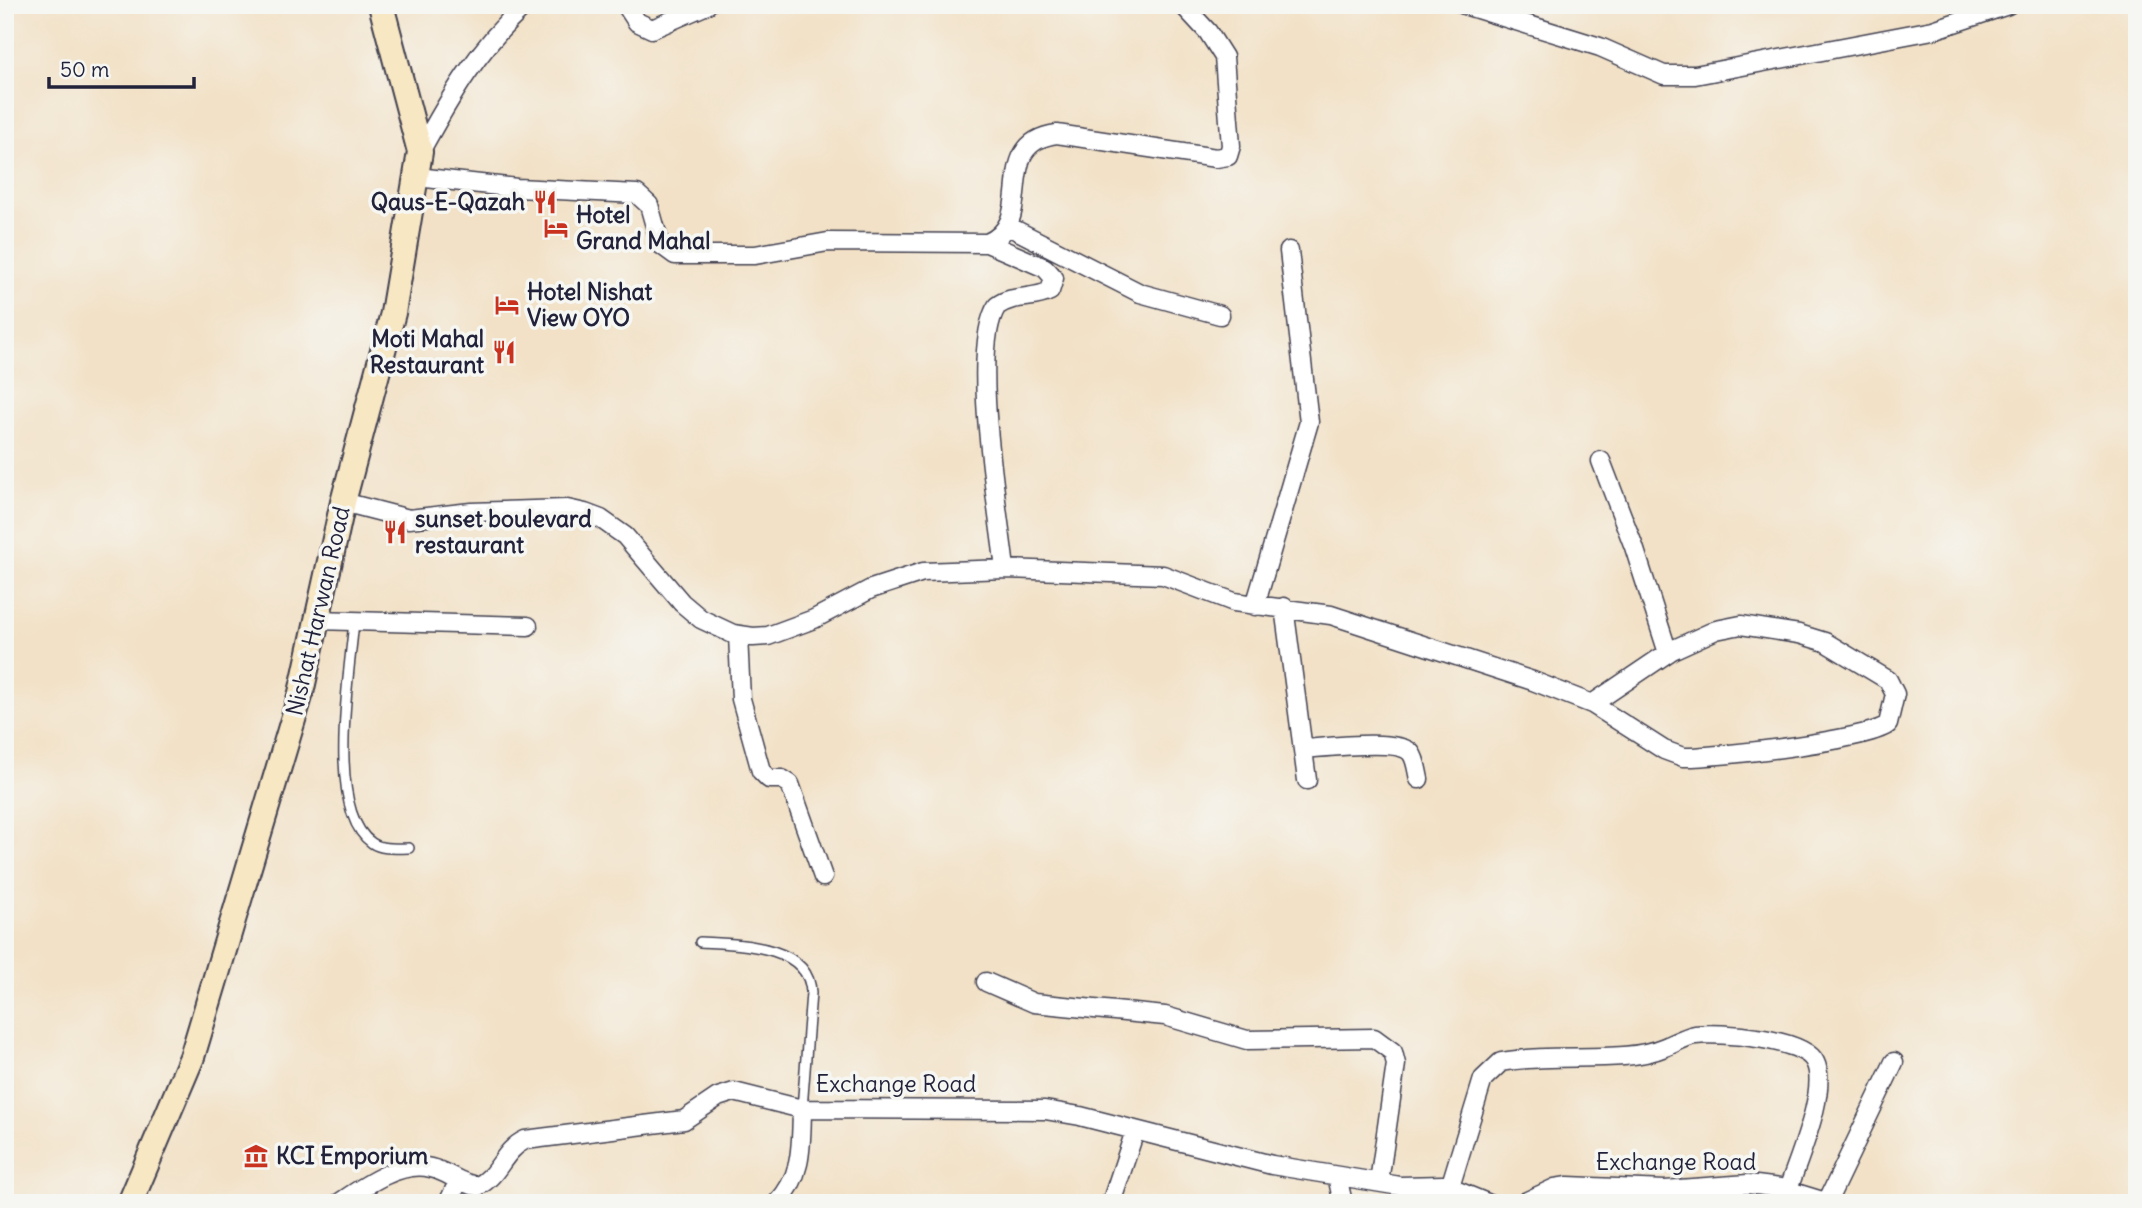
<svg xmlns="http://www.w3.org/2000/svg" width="2142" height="1208" viewBox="0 0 2142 1208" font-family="Delius,sans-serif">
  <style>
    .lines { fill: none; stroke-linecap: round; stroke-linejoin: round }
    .service-casing { stroke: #413f50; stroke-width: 12 }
    .minor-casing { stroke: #413f50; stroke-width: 21 }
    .secondary-casing { stroke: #413f50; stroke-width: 28 }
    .service { stroke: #fff; stroke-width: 9 }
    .minor { stroke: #fff; stroke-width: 18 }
    .secondary { stroke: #f8e7c3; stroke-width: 24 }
    .labels { text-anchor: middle; stroke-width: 7; stroke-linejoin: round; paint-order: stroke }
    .poi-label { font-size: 23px; font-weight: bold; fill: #22223b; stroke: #f6f6f2; text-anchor: start }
    .street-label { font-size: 23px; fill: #22223b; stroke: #f6f6f2 }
  </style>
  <rect width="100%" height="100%" fill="#f6f6f2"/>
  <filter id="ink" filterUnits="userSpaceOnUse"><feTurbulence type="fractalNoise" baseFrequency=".0143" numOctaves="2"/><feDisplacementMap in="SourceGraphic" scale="14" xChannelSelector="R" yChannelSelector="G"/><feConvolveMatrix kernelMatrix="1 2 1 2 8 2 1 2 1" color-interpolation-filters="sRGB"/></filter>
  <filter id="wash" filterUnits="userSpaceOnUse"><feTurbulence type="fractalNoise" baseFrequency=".00686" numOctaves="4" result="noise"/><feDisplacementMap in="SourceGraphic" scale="28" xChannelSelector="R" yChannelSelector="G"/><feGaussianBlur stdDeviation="1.57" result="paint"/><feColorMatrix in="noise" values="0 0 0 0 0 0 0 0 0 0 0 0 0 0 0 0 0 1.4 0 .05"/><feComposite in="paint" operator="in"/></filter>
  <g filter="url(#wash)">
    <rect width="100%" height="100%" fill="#f2e1c6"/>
  </g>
  <g filter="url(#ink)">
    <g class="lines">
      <g class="service-casing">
        <path id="service" d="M 354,621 C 350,671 325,811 372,843 C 382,850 397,848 409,848
          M 700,942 C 734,944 810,943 811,993 L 802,1109"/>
      </g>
      <g class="minor-casing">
        <path id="minor" d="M 626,5 L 637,22 L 652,29 L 707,5
          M 1464,5 L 1600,47 L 1664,75 L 1695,75 L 1933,30 L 2008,5
          M 420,152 C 449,99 479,46 526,5
          M 417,177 L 517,188 L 637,194 L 649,205 L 660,244 L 675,255 L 755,255 L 828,242 L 987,243 C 1040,221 988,143 1057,134 L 1216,158 L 1228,156 L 1231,146 L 1224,57 L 1208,32 L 1183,5
          M 1008,226 L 1140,293 L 1220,315
          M 987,243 L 1045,268 L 1054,278 L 1050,291 C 1033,300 1013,294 997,306 C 969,348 999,513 1005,569
          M 1601,461 L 1634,547 L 1668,653
          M 343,502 L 409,519 L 471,512 L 567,509 L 585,513 L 601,519 L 625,536 L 682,603 L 701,619 L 733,634 L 753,637 L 768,636 L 814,619 L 871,589 L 923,572 L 1005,569 L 1163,575 L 1234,602 L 1331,615 L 1533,681 L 1592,704 L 1664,750 L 1683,757 C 1712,758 1871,740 1888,724 L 1895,694 L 1888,680 L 1825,642 L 1799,634 L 1741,625 L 1716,630 L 1672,650 L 1592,704
          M 1255,606 L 1309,422 L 1289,251
          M 1284,607 L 1307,780
          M 317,620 L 528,626
          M 738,635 L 741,699 L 761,771 L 769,779 L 782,779 L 790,784 L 823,877
          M 1303,749 C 1322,748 1399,738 1411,753 C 1416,759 1417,771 1419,779
          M 986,982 L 1034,1003 L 1165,1016 L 1247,1040 L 1374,1038 L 1393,1052 L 1396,1064 L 1379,1182
          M 1337,1176 L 1343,1203
          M 1450,1187 L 1483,1079 L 1501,1062 C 1542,1055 1583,1059 1624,1056 C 1637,1055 1653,1052 1665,1047 C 1675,1043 1684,1037 1695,1035 C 1719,1032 1804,1038 1815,1062 C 1829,1090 1797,1161 1788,1190
          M 1827,1202 L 1894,1062
          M 339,1203 C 363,1187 400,1160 431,1168 C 449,1172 459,1184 478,1186 C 499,1176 503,1150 525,1140 L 684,1120 L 718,1097 L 734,1092 L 802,1109 L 1045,1110 L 1080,1116 L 1272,1165 L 1400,1186 L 1443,1185 L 1487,1203
          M 448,1203 L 458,1182
          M 777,1203 C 803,1176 801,1145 802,1109
          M 1111,1203 L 1135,1131
          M 1523,1203 L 1555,1188 L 1568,1186 L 1665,1190 L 1748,1184 L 1780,1188 L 1829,1203"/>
      </g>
      <g class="secondary-casing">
        <path id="secondary" d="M 130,1203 L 192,1057 L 301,693 L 343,502 L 393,313 L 420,152 L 381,5"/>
      </g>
      <use href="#service" class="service"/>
      <use href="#minor" class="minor"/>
      <use href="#secondary" class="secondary"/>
    </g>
  </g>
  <defs>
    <g id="restaurant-bare" transform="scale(1.89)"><path d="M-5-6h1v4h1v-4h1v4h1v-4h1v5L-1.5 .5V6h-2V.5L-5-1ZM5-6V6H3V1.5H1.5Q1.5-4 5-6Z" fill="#c8321e" stroke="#f6f6f2" stroke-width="2.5" paint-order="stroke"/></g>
    <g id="hotel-bare" transform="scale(1.89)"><path d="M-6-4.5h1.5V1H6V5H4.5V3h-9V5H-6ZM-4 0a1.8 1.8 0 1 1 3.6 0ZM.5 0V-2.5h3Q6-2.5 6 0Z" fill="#c8321e" stroke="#f6f6f2" stroke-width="2.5" paint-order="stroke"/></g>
    <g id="museum-bare" transform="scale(1.89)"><path d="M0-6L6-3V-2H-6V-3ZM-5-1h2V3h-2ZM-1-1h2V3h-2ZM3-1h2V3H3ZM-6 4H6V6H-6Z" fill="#c8321e" stroke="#f6f6f2" stroke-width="2.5" paint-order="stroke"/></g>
  </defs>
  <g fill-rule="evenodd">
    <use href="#restaurant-bare" x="545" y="202"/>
    <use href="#hotel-bare" x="556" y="228"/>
    <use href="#hotel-bare" x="507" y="305"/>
    <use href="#restaurant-bare" x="504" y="352"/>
    <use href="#restaurant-bare" x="395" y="532"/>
    <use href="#museum-bare" x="256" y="1156"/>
  </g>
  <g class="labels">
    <g class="poi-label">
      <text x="525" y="210" text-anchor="end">Qaus-E-Qazah</text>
      <text x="576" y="223">Hotel<tspan x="576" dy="26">Grand Mahal</tspan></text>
      <text x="527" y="300">Hotel Nishat<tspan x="527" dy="26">View OYO</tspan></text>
      <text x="484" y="347" text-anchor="end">Moti Mahal<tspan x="484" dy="26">Restaurant</tspan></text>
      <text x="415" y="527">sunset boulevard<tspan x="415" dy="26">restaurant</tspan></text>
      <text x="276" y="1164">KCI Emporium</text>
    </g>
    <g class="street-label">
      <text transform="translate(318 611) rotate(-77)" y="8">Nishat Harwan Road</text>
      <text x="896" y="1092">Exchange Road</text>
      <text x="1676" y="1170">Exchange Road</text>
    </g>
  </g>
  <rect width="2142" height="1208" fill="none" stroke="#f6f6f2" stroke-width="28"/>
  <path d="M49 77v10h145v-10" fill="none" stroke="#22223b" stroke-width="3.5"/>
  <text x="60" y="77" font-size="21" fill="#22223b" stroke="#f6f6f2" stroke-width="5" paint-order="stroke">50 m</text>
</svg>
